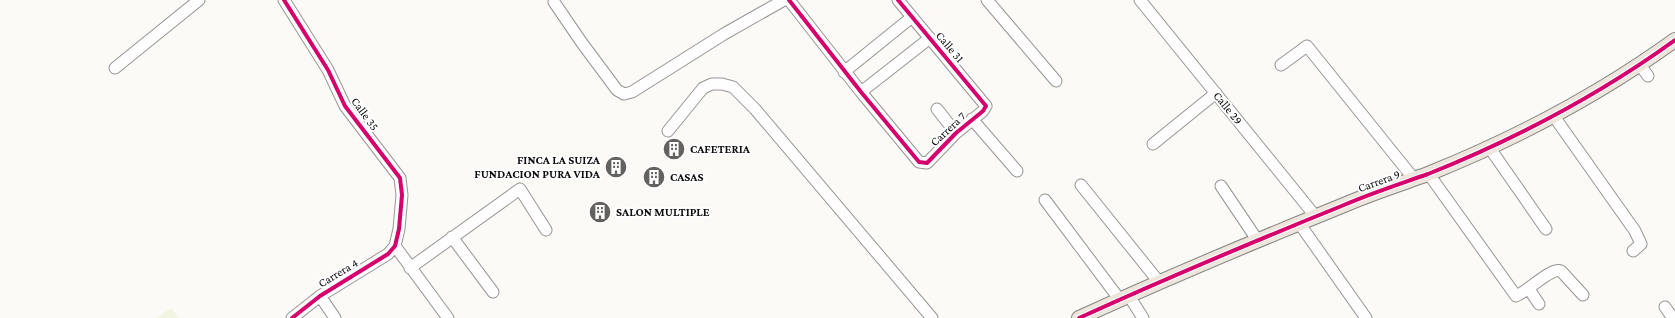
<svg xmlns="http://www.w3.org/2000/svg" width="1675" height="318" viewBox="0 0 1675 318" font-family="'Crimson Pro',serif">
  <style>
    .pitch { fill: #f1f4e0 }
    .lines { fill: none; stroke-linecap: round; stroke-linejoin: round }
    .minor-casing { stroke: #969594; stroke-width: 13 }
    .major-casing { stroke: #848381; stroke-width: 16 }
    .minor { stroke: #fffefe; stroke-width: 11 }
    .major { stroke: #ece6dc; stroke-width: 14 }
    .cycleway-casing { stroke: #fff; stroke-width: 6 }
    .cycleway { stroke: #d6006c; stroke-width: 4 }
    .labels { text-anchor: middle; stroke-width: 4; stroke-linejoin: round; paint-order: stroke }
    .street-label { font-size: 12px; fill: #101010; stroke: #fff }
    .poi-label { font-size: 12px; font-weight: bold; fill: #101010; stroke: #fff; text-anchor: start }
  </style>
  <rect width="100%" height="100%" fill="#fcfaf6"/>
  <path class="pitch" d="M 171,308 L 179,318 L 157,318 Z"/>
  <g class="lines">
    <g class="minor-casing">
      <path id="minor" d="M 284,0 L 328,70 L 345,106 L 400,178 L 402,195 L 399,229 L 395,246 L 388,254 L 320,296 L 292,318
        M 789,0 L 861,92 L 919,162 L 927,163 L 956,133 L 983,111 L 986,106 L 898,0
        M 987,0 L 1056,81
        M 1140,0 L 1316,217
        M 554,2 L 582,43 L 617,90 L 624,94 L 632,92 L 724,34 L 784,0
        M 1281,65 L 1307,46 L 1414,179
        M 1640,65 L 1648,76
        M 115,68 L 199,0
        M 844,72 L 912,17
        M 861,92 L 930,38
        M 937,109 L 956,133
        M 1553,115 L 1635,231 L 1641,244 L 1633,251
        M 972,119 L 1017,171
        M 668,131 L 703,88 L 712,84 L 722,84 L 733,87 L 755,109 L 932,318
        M 1153,144 L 1216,93
        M 1489,147 L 1546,229
        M 1428,173 L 1516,296 C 1527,292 1551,267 1561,271 L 1583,295
        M 1081,185 L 1159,282
        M 1221,186 L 1258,241
        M 1045,200 L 1120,300
        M 1299,223 L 1366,318
        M 452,237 L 493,292
        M 395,246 L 448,318
        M 410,268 L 520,189 L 546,230
        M 1529,289 L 1539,304
        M 320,296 L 335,318
        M 1129,296 L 1143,318
        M 1665,307 L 1673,318"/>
    </g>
    <g class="major-casing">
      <path id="major" d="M 1079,318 C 1167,278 1255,241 1344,205 C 1372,193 1400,184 1428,174 C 1515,139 1599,95 1675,40"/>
    </g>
    <use href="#minor" class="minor"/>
    <use href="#major" class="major"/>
    <g class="cycleway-casing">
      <path id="cycleway" d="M 284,0 L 328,70 L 345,106 L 400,178 L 402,195 L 399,229 L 395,246 L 388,254 L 320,296 L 292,318
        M 789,0 L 861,92 L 919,162 L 927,163 L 956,133 L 983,111 L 986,106 L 898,0
        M 1079,318 C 1167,278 1255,241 1344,205 C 1372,193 1400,184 1428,174 C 1515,139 1599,95 1675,40"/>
    </g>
    <use href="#cycleway" class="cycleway"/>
  </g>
  <defs>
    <g id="building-disc" transform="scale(1.15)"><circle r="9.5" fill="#636260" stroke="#fff"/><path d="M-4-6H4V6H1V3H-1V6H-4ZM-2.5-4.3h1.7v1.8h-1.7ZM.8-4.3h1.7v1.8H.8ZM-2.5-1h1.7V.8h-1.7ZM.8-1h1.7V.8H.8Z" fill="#fff"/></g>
  </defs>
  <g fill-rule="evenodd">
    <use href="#building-disc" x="674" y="149"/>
    <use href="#building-disc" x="616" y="167"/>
    <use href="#building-disc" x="654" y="177"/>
    <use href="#building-disc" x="600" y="212"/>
  </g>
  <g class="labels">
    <g class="street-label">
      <text transform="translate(950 47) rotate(50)" y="4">Calle 31</text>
      <text transform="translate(1228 108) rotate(51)" y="4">Calle 29</text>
      <text transform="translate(365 114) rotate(54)" y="4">Calle 35</text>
      <text transform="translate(948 129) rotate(-43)" y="4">Carrera 7</text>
      <text transform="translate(1379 181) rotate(-20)" y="4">Carrera 9</text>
      <text transform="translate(338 273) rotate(-31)" y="4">Carrera 4</text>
    </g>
    <g class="poi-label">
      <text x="690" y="153">CAFETERIA</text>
      <text x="600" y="164" text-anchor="end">FINCA LA SUIZA<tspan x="600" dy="14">FUNDACION PURA VIDA</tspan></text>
      <text x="670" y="181">CASAS</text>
      <text x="616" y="216">SALON MULTIPLE</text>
    </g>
  </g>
</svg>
